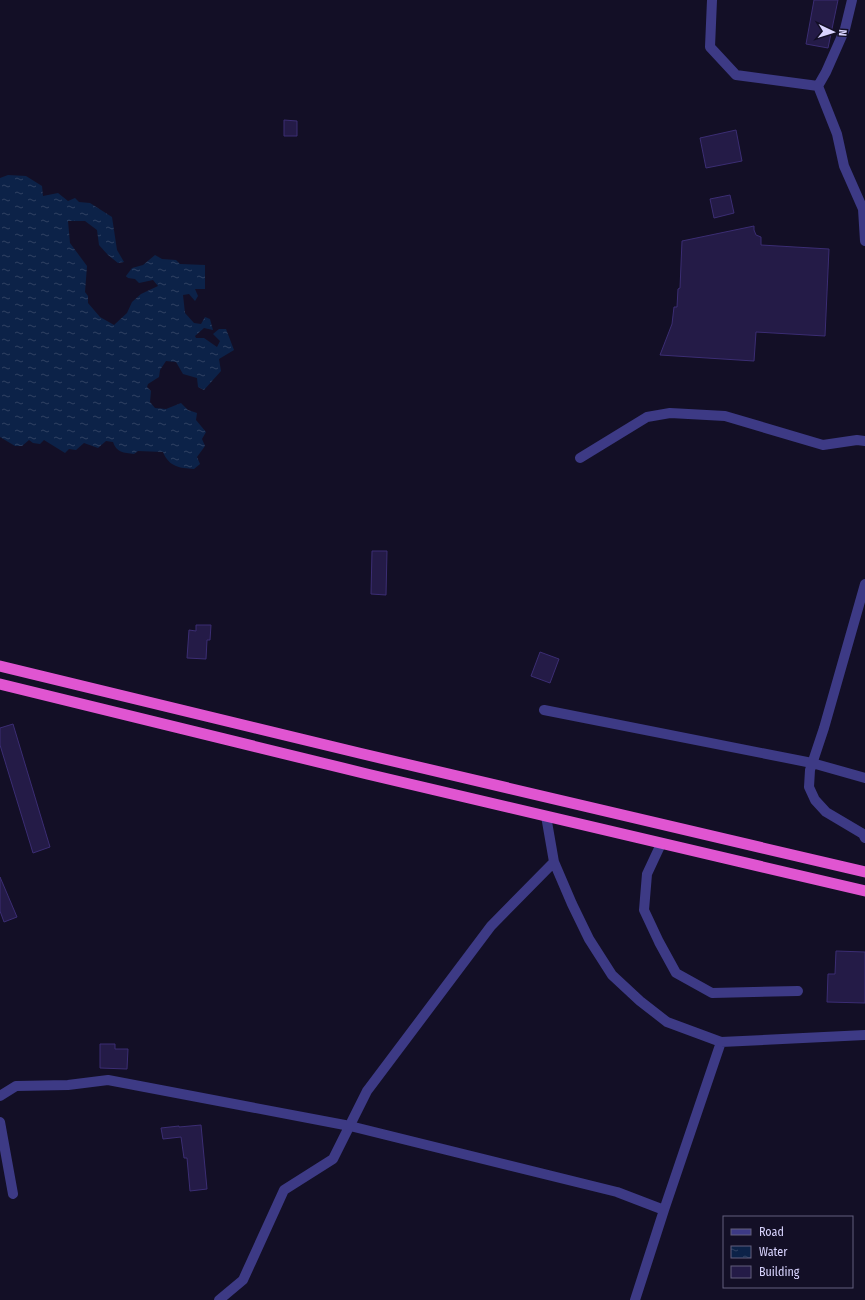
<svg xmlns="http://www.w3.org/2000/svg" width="865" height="1300" viewBox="0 0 865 1300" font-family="'Fira Sans Condensed',sans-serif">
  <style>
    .water { fill: url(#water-ripples) }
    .building { fill: #241b47; stroke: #3b2d73 }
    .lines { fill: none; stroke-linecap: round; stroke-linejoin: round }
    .minor { stroke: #3d3a85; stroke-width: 10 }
    .trunk { stroke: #e055d1; stroke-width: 11 }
  </style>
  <defs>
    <pattern id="water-ripples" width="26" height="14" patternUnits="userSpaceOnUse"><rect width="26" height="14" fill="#0c2248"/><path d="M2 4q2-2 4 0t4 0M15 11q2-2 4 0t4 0" fill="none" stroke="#2f4163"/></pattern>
  </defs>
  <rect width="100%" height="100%" fill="#130f26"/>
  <path class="water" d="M 8,175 L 26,176 L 42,186 L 43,196 L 58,193 L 68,201 L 75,198 L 79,202 L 90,203 L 112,217 L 117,250 L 124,262 L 118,263 L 108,255 L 99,245 L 97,230 L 85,221 L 68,221 L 70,243 L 87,266 L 85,292 L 88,296 L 88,303 L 100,317 L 114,325 L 127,313 L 132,302 L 141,294 L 158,286 L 153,280 L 139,283 L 135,279 L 128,278 L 126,276 L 132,268 L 143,265 L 155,255 L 162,259 L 176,260 L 180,264 L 205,265 L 205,289 L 195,289 L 198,296 L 195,301 L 189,294 L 183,295 L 185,313 L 194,323 L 201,324 L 205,317 L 210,319 L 213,330 L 204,328 L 195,336 L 196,338 L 204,338 L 217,347 L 220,341 L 213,334 L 219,329 L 226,329 L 234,350 L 219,359 L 221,371 L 204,390 L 198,387 L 197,378 L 183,374 L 176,362 L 166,361 L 160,370 L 159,377 L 148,384 L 147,387 L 151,391 L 150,402 L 155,408 L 166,409 L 181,403 L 188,410 L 197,413 L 196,420 L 206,432 L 202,439 L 205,446 L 197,457 L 200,464 L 194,469 C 180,468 169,467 163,452 L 138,451 L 134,454 C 124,453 116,452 113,442 L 106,441 L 98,448 L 84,443 L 76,450 L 69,449 L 65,453 L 44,440 L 40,444 L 33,443 L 29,440 L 22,446 L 15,446 L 0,437 L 0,178 Z"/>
  <path class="building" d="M 814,0 L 838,0 L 828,48 L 806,44 Z
    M 284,120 L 297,121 L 297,136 L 284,136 Z
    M 736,130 L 742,161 L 706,168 L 700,138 Z
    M 730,195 L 734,213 L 714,218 L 710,199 Z
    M 754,226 L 754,230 L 756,235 L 761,237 L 761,245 L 829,249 L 825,336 L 756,332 L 754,361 L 660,355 L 672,324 L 674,307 L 677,307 L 678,289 L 680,288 L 682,241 Z
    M 372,551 L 387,551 L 386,595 L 371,594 Z
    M 196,625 L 211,625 L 210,640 L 207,640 L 206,659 L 187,658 L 189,630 L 196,631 Z
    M 540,652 L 559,659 L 550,683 L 531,676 Z
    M 13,724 L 50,847 L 33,853 L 0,745 L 0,728 Z
    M 0,877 L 17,917 L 4,922 L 0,911 Z
    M 836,951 L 865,952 L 865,1003 L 827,1002 L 828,974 L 835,974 Z
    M 100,1044 L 115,1044 L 115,1049 L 128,1049 L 127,1069 L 100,1068 Z
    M 201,1125 L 207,1189 L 190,1191 L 187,1158 L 184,1158 L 181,1137 L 163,1139 L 161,1128 L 179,1126 L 179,1127 Z"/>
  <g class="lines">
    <path class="minor" d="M 712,0 L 710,47 L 736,75 L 818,86
      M 818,86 L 837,134 L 844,166 L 863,209 L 865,241
      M 818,86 L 826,72 L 845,29 L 852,0
      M 580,458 L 647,417 L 670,413 L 725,416 L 823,445 L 857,440 L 865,441
      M 865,584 L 824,728 L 810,770 L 809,787 L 815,800 L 826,812 L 863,834 L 865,838
      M 544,710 L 812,763 L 865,778
      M 661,844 L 647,874 L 644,910 L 659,942 L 676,973 L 712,993 L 798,991
      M 554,862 L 572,904 L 589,939 L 612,975 L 640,1001 L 667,1022 L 721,1042 L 865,1035
      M 0,1096 L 16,1086 L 68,1085 L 108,1080 L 350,1126 L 617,1192 L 664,1210 L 721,1042
      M 0,1122 L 13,1194
      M 219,1300 L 243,1280 L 284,1190 L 333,1159 L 367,1091 L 491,926 L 554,862 L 546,816
      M 635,1300 L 664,1210"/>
    <path class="trunk" d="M 0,666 L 359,753 L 865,872
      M 0,684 L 367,774 L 865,891"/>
  </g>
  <rect x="723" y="1216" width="130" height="72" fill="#130f26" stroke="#625e7d"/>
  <rect x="731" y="1229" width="20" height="6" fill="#3d3a85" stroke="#625e7d"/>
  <text x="759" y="1236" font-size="12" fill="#d9d4ff">Road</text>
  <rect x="731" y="1246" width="20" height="12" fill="url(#water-ripples)" stroke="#625e7d"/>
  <text x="759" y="1256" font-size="12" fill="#d9d4ff">Water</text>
  <rect x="731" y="1266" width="20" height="12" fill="#241b47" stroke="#625e7d"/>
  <text x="759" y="1276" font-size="12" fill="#d9d4ff">Building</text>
  <g transform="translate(833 32) rotate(94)" stroke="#130f26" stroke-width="3" paint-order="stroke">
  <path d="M0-3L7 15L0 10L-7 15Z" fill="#d9d4ff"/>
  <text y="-6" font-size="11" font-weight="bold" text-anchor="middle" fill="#d9d4ff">N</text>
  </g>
</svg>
